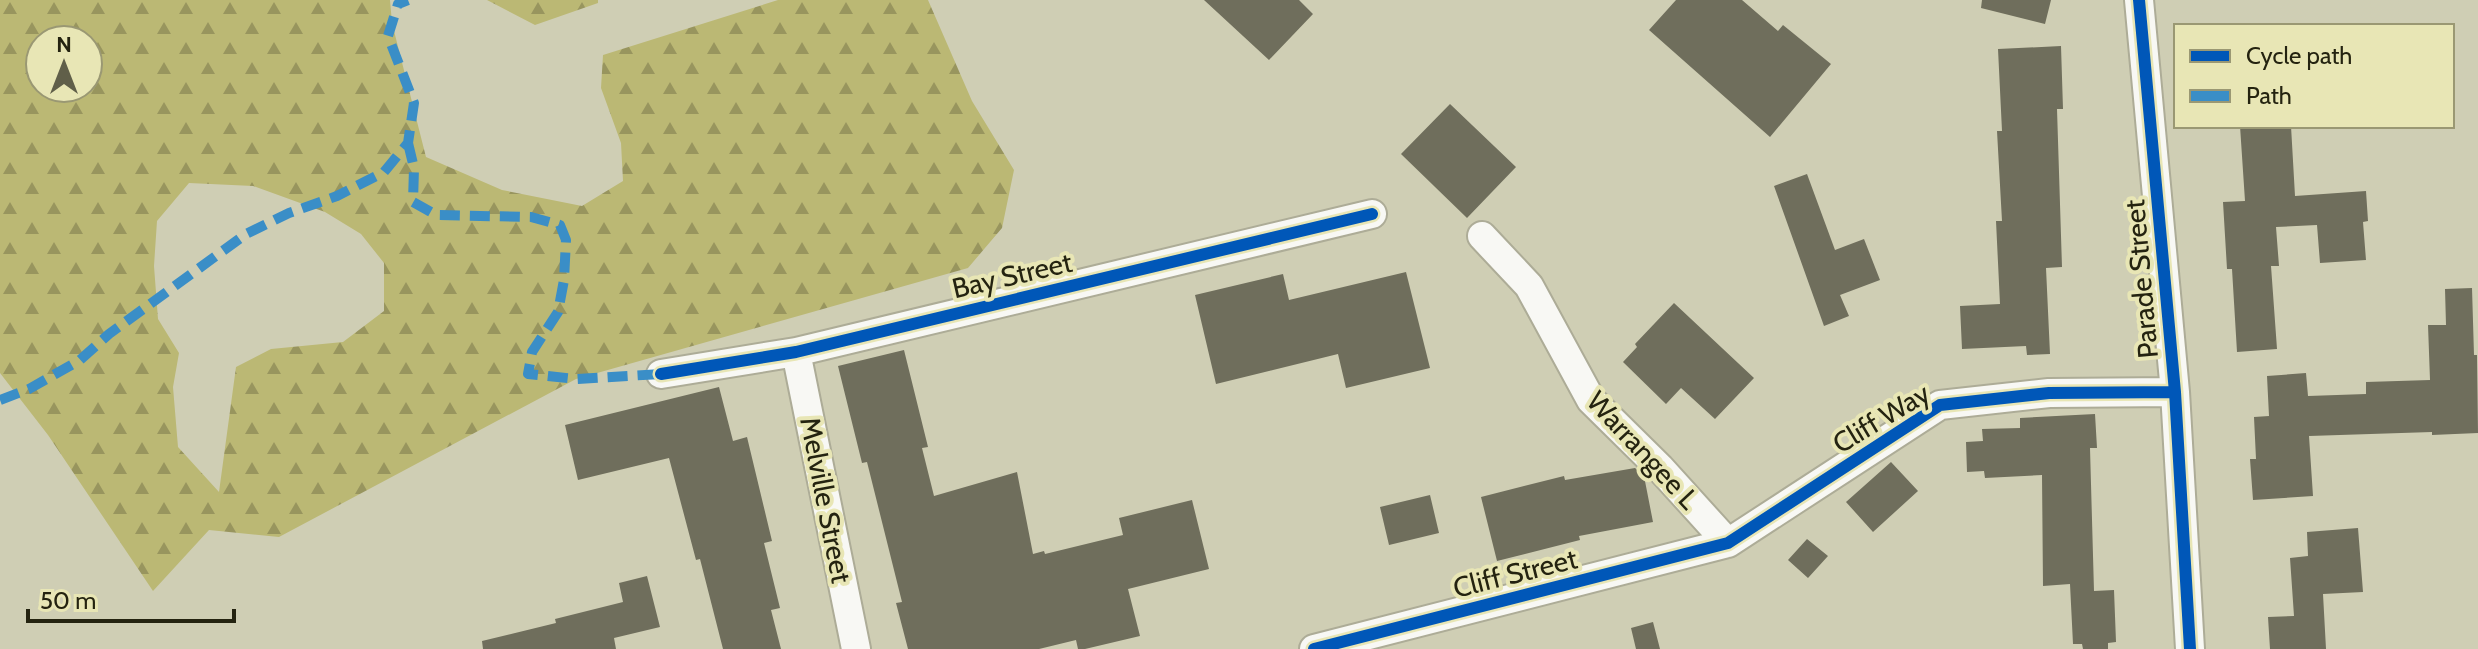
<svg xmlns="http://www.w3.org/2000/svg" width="2478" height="649" viewBox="0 0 2478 649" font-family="Cabin,sans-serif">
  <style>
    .forest { fill: url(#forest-firs); fill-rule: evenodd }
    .building { fill: #6f6e5c }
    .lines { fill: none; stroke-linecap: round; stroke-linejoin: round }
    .minor-casing { stroke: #adac97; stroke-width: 32 }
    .minor { stroke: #f8f8f4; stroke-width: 28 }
    .quiet { stroke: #3a8ec7; stroke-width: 10; stroke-dasharray: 20 10; stroke-linecap: butt }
    .cycleway-casing { stroke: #e8e6b5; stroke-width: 17 }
    .cycleway { stroke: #0057b8; stroke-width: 12 }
    .labels { text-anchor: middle; stroke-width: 8; stroke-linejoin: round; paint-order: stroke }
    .street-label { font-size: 28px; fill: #242310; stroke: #e8e6b5 }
  </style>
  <defs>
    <pattern id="forest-firs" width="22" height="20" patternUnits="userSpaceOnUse" patternTransform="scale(2)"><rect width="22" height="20" fill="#bbb874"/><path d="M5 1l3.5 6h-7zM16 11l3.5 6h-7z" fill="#98955e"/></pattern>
  </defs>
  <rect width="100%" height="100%" fill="#cfceb4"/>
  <path class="forest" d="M 0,0 L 390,0 L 392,23 L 426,157 L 502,190 L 582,206 L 623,181 L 621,143 L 601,88 L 603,55 L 778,0 L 928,0 L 972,101 L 1014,170 L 1002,228 L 968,268 L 576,379 L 279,537 L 209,530 L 153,591 L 48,435 L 0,373 ZM 88,40 L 88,88 L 40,88 L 40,40 ZM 189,183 L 253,186 L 325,212 L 361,234 L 384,263 L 384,311 L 343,342 L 271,349 L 236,367 L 219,492 L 178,447 L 173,387 L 179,353 L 158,319 L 154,266 L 157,221 Z
    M 487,0 L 598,0 L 598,3 L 535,25 Z"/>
  <path class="building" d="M 1204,0 L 1299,0 L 1313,14 L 1269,60 Z
    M 1676,0 L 1742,0 L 1778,31 L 1783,25 L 1831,64 L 1770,137 L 1649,30 Z
    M 1982,0 L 2051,0 L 2045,24 L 1981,8 Z
    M 2061,46 L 2063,109 L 2057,109 L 2062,267 L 2046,268 L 2050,354 L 2027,355 L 2026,346 L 1962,349 L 1960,306 L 2000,304 L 1996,221 L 2002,221 L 1997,131 L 2002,131 L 1998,49 Z
    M 1450,104 L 1516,167 L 1467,218 L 1401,154 Z
    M 2240,126 L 2291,126 L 2295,196 L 2366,191 L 2368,221 L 2363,222 L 2366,260 L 2320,263 L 2317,225 L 2276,227 L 2279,266 L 2271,266 L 2277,349 L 2237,352 L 2232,269 L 2227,269 L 2223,202 L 2245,201 Z
    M 1807,174 L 1835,250 L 1864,239 L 1880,280 L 1840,295 L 1849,316 L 1824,326 L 1774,186 Z
    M 1406,272 L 1430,368 L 1346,388 L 1338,354 L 1216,384 L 1195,295 L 1283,274 L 1289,300 Z
    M 2472,288 L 2474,355 L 2477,355 L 2478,433 L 2432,435 L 2432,432 L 2309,436 L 2313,496 L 2253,500 L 2250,459 L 2256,459 L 2254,417 L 2269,416 L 2267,376 L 2306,373 L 2308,396 L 2366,394 L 2366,382 L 2430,380 L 2428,325 L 2446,325 L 2445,289 Z
    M 1674,303 L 1754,378 L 1715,419 L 1681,388 L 1666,404 L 1623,362 L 1637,347 L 1635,344 Z
    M 904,350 L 928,447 L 922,448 L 934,496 L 1017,472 L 1033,554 L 1044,551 L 1045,554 L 1123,535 L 1119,518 L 1192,500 L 1209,569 L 1128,589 L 1140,636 L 1085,649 L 1078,649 L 1076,640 L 1039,649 L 908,649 L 896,603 L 902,602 L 867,462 L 862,463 L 838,366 Z
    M 719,387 L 733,441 L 747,437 L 772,541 L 764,543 L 780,608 L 771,610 L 781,649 L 723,649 L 700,559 L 696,560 L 669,458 L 578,480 L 565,425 Z
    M 2095,414 L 2097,448 L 2090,448 L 2094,591 L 2114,590 L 2116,642 L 2108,643 L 2108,649 L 2083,649 L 2082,644 L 2073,644 L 2070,584 L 2043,586 L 2042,475 L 1985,478 L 1984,471 L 1967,472 L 1966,442 L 1983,441 L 1982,429 L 2020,428 L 2020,418 Z
    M 1891,462 L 1918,491 L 1873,532 L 1846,502 Z
    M 1635,468 L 1644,476 L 1653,522 L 1579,536 L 1580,540 L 1497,561 L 1481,497 L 1564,476 L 1565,480 Z
    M 1430,495 L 1439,533 L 1389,545 L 1380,507 Z
    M 2358,528 L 2363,592 L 2323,594 L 2326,649 L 2270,649 L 2268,617 L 2294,616 L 2290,558 L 2308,556 L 2307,532 Z
    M 1807,539 L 1828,556 L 1808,578 L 1788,560 Z
    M 647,576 L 660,627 L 614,638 L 616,649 L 483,649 L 482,641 L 556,623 L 555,619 L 623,602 L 619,583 Z
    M 1653,622 L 1660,649 L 1636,649 L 1631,628 Z"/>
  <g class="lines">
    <g class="minor-casing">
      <path id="minor" d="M 2139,0 L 2175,392 L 2190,649
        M 1482,236 L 1529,286 L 1591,400 L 1660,468 L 1728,543
        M 796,352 L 856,649
        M 661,374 L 796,352 L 1372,214
        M 1314,649 L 1728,543 L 1940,405 L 2049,393 L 2175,392"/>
    </g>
    <use href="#minor" class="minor"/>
    <path class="quiet" d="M 408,143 L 414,168 L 413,202 L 436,215 L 531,217 L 560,225 L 566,240 L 564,280 L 558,312 L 532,352 L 528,374 L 576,379 L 661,374
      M 0,400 L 29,389 L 80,360 L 109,334 L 246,234 L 289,213 L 337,196 L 384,172 L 408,143 L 414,103 L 388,36 L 398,4 L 408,0"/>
    <g class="cycleway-casing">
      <path id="cycleway" d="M 2139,0 L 2175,392 L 2190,649
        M 661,374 L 796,352 L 1372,214
        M 1314,649 L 1728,543 L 1940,405 L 2049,393 L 2175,392"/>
    </g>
    <use href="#cycleway" class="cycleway"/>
  </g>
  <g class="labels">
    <g class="street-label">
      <text transform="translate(1012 275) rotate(-13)" y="10">Bay Street</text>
      <text transform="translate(2141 279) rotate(-95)" y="10">Parade Street</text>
      <text transform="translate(1881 418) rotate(-31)" y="10">Cliff Way</text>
      <text transform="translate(1643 450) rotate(47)" y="10">Warrangee L</text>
      <text transform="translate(826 500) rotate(79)" y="10">Melville Street</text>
      <text transform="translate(1515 573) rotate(-14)" y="10">Cliff Street</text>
    </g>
  </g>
  <rect x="2174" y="24" width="280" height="104" fill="#e8e6b5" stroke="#9a9873" stroke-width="2"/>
  <rect x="2190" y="50" width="40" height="12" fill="#0057b8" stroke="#9a9873" stroke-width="2"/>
  <text x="2246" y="64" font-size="24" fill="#242310">Cycle path</text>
  <rect x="2190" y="90" width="40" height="12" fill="#3a8ec7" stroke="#9a9873" stroke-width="2"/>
  <text x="2246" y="104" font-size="24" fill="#242310">Path</text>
  <g transform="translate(64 64)"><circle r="38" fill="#e8e6b5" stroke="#9a9873" stroke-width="2"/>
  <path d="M0-6L14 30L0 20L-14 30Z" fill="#605f49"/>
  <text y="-12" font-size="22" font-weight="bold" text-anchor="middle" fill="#242310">N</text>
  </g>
  <path d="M28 609v12h206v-12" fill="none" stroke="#242310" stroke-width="4"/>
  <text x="40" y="609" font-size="24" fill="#242310" stroke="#e8e6b5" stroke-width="6" paint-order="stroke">50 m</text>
</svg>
